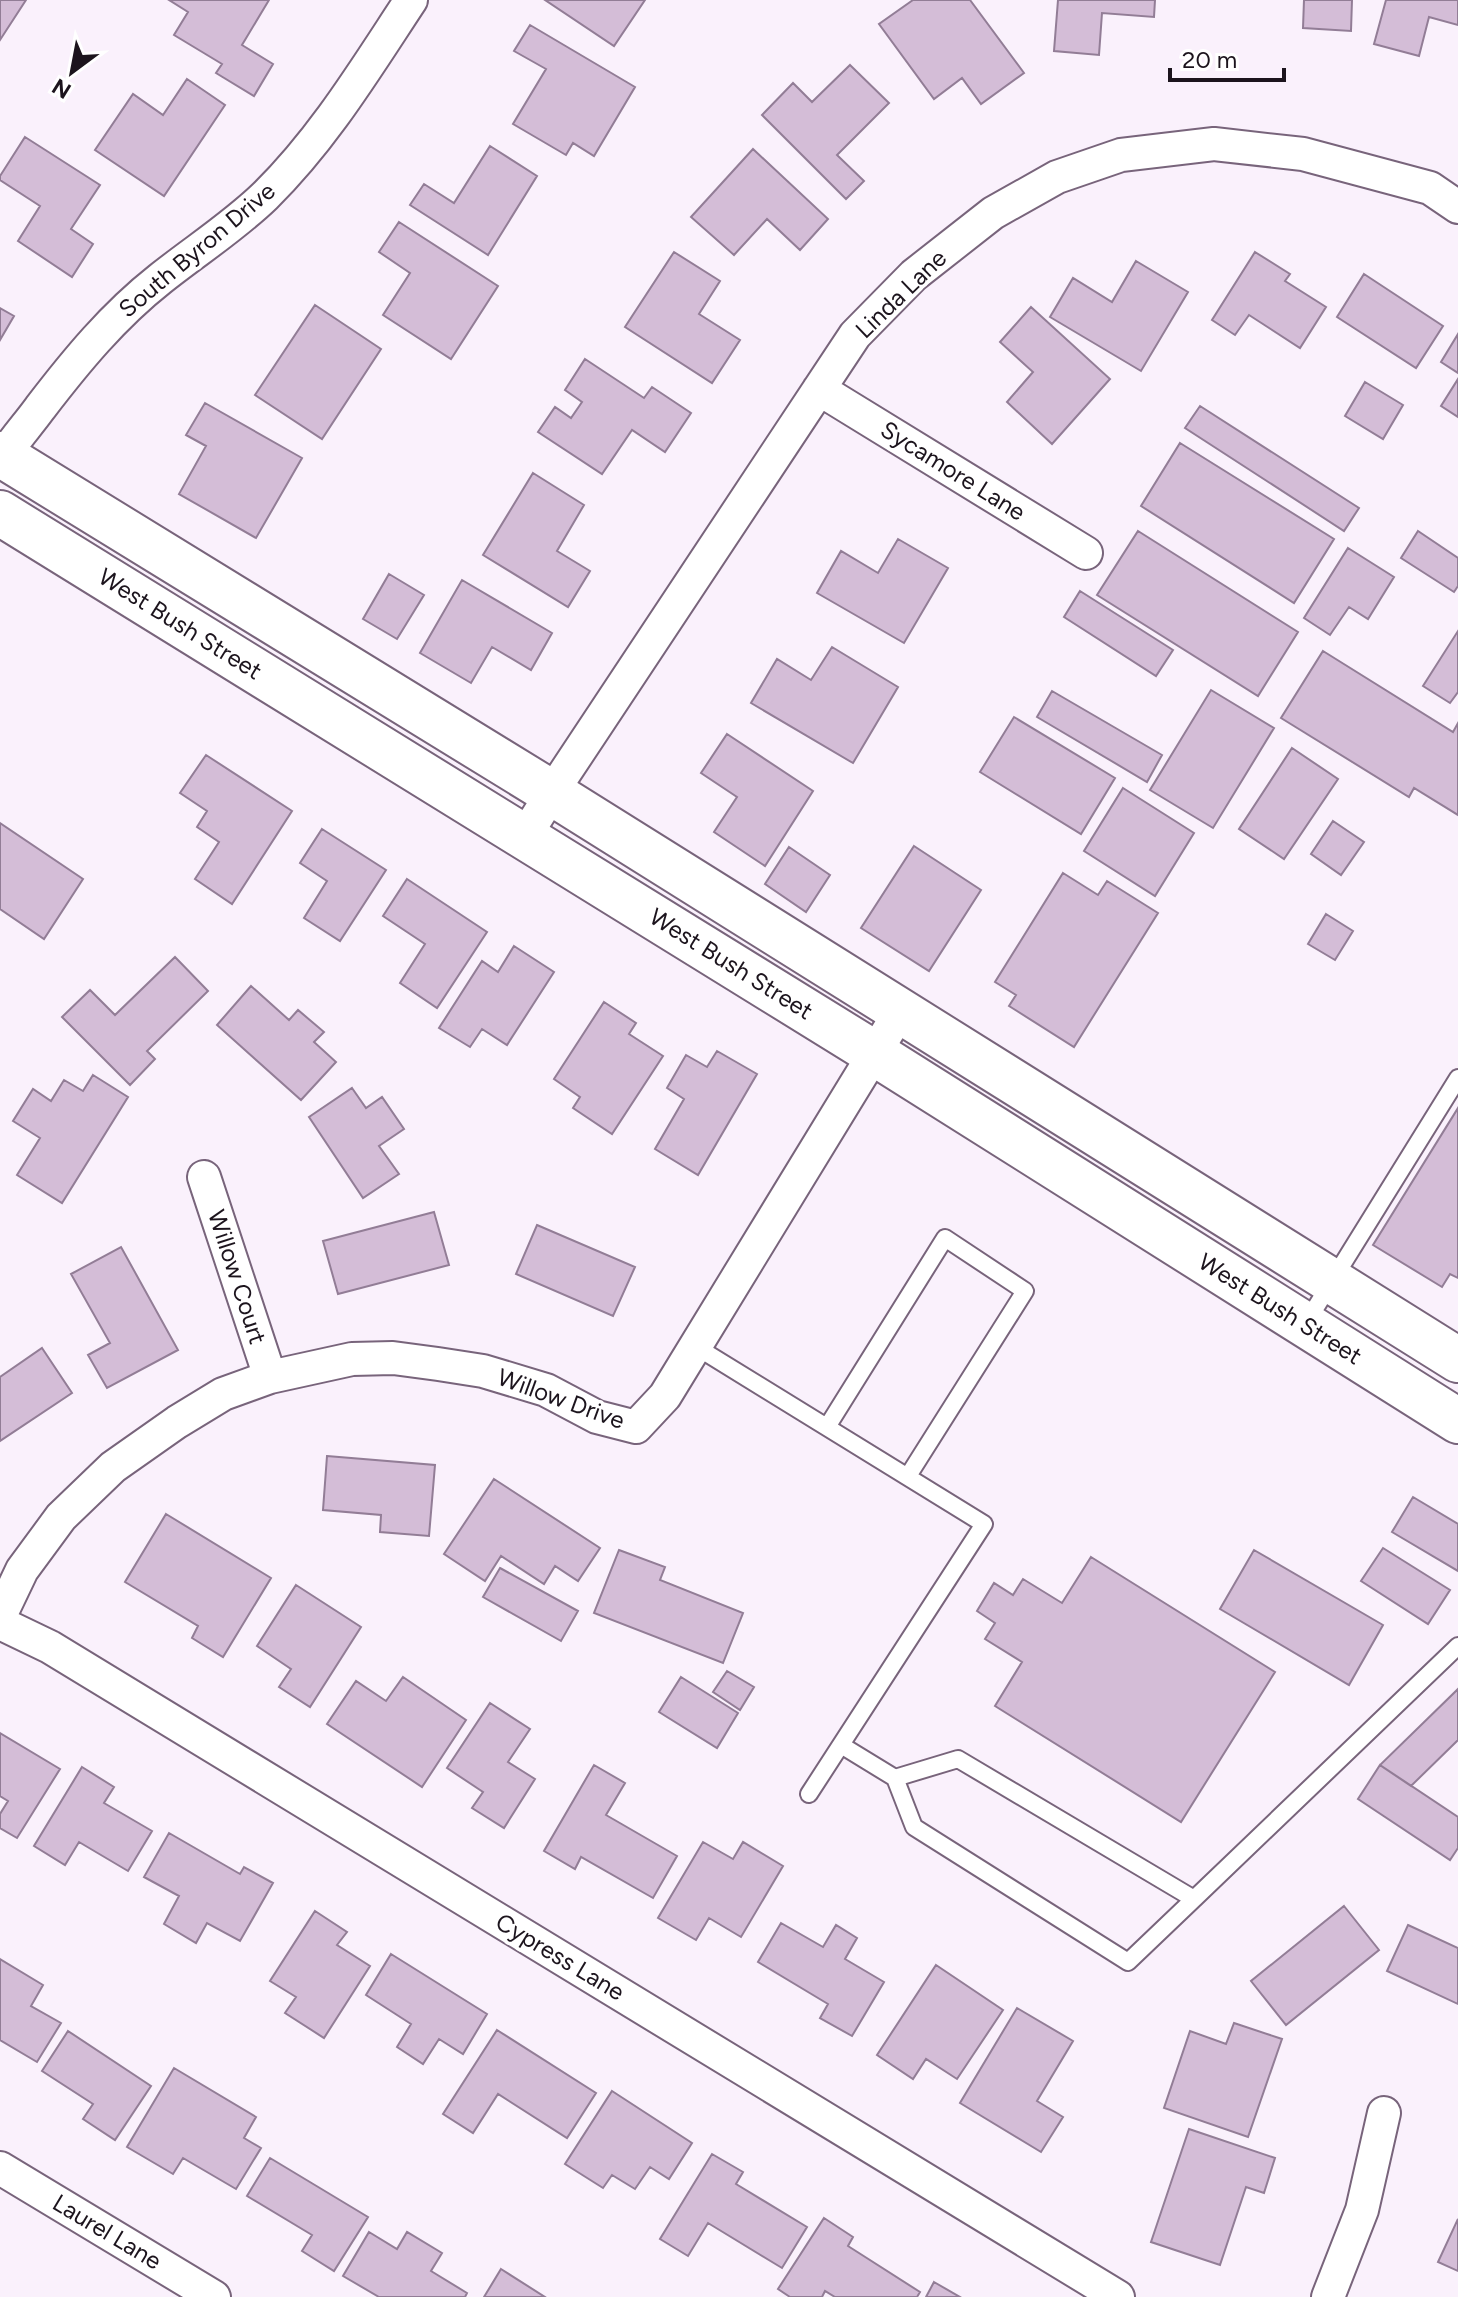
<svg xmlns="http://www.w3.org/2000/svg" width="1458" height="2297" viewBox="0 0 1458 2297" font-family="Figtree,sans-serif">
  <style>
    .building { fill: #d4bdd7; stroke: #927d96; stroke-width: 2 }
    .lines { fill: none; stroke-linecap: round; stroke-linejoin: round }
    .service-casing { stroke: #78647b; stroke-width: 20 }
    .minor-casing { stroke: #78647b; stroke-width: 36 }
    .secondary-casing { stroke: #78647b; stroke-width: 48 }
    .service { stroke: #fff; stroke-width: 16 }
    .minor { stroke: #fff; stroke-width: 32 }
    .secondary { stroke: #fff; stroke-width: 44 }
    .labels { text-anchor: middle; stroke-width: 7; stroke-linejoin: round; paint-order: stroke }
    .street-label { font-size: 24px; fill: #1c141d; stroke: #fff }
  </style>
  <rect width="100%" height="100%" fill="#faf1fc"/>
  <path class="building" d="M 0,0 L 26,0 L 0,40 Z
    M 269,0 L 242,45 L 273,64 L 254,96 L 216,73 L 222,64 L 174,35 L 188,12 L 169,0 Z
    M 545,0 L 645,0 L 614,46 Z
    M 913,0 L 970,0 L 1024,73 L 981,104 L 962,78 L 934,99 L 879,24 Z
    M 1058,0 L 1155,0 L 1154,17 L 1102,13 L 1099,55 L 1054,51 Z
    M 1304,0 L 1352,0 L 1351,31 L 1303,28 Z
    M 1386,0 L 1458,0 L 1458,25 L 1429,17 L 1419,56 L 1374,44 Z
    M 530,25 L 635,87 L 594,156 L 573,143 L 566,155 L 513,124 L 546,69 L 514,51 Z
    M 850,65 L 889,103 L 837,155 L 864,181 L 846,199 L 762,115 L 793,83 L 812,102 Z
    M 187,79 L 225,105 L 164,196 L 95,150 L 133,94 L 163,115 Z
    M 25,137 L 100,185 L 71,229 L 93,244 L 72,277 L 18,241 L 40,206 L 0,180 L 0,176 Z
    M 490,146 L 537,176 L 488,255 L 410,205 L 424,184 L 454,203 Z
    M 753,149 L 828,219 L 800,250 L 767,219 L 734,255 L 691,217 Z
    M 399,222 L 498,286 L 451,359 L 383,315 L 410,273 L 379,252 Z
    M 674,252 L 720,281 L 699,314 L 740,340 L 712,383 L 625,327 Z
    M 1255,252 L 1290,274 L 1285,281 L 1326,307 L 1300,348 L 1249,315 L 1235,335 L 1212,320 Z
    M 1136,261 L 1188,292 L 1141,371 L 1050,317 L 1073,278 L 1112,302 Z
    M 1364,274 L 1443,326 L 1416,368 L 1337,317 Z
    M 315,305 L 381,349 L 322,439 L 255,395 Z
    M 1031,307 L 1110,379 L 1052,444 L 1007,402 L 1033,372 L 1000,342 Z
    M 0,308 L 14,316 L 0,340 Z
    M 1458,334 L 1458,373 L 1441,362 Z
    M 585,359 L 644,398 L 652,387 L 691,413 L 665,452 L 632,430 L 602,474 L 538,432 L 555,407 L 571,418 L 582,402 L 565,390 Z
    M 1458,379 L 1458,417 L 1441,406 Z
    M 1365,382 L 1403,405 L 1383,439 L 1345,416 Z
    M 205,403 L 302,458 L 256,538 L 179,494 L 206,446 L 186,435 Z
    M 1200,406 L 1359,508 L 1344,531 L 1185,428 Z
    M 1180,443 L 1334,539 L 1294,603 L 1141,506 Z
    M 533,473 L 584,505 L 557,551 L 590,571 L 568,607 L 483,555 Z
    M 1138,531 L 1298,632 L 1258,696 L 1097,595 Z
    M 1418,531 L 1458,558 L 1458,586 L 1454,592 L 1401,558 Z
    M 898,539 L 948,568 L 904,643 L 817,593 L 841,551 L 878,573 Z
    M 1348,548 L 1394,577 L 1368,619 L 1349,607 L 1330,635 L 1304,618 Z
    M 389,574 L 424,595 L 397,639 L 363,619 Z
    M 462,580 L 552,633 L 531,670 L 492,647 L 471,683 L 420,653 Z
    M 1080,591 L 1173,650 L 1156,676 L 1064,617 Z
    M 1458,631 L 1458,692 L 1450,703 L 1423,686 Z
    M 832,647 L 898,687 L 853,763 L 751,703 L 777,659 L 811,680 Z
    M 1323,651 L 1453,732 L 1458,723 L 1458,815 L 1414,788 L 1409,797 L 1281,718 Z
    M 1211,690 L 1274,728 L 1213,828 L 1150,790 Z
    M 1052,691 L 1162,755 L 1147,782 L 1037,717 Z
    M 1014,717 L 1115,778 L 1081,834 L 980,772 Z
    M 727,734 L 813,791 L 765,866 L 714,832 L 737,797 L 701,773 Z
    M 1292,748 L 1338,779 L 1284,859 L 1239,829 Z
    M 206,755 L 292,811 L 232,904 L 195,879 L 219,842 L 197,827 L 207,811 L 180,793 Z
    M 1123,788 L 1194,833 L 1155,896 L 1084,851 Z
    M 1333,821 L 1364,842 L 1341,875 L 1311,854 Z
    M 0,823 L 83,879 L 44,939 L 0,909 Z
    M 322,829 L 386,870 L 340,941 L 304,918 L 327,881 L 300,863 Z
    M 914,846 L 981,890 L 929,971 L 861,928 Z
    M 789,847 L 830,875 L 806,912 L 765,884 Z
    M 1063,873 L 1098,895 L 1107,881 L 1158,913 L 1074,1047 L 1009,1006 L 1016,995 L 995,982 Z
    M 407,879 L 487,932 L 437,1008 L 400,983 L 425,944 L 383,916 Z
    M 1326,914 L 1353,931 L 1335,960 L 1308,944 Z
    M 514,946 L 554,972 L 507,1045 L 482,1029 L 470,1047 L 439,1028 L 482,961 L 498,972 Z
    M 175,957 L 208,991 L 147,1051 L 155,1059 L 130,1085 L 62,1017 L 90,990 L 115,1015 Z
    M 251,986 L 289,1020 L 298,1010 L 324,1032 L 314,1042 L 336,1062 L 301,1100 L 217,1025 Z
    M 604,1002 L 636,1023 L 629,1034 L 663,1056 L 612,1134 L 573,1108 L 580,1097 L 554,1079 Z
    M 717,1051 L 757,1074 L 698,1175 L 655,1149 L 684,1099 L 667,1088 L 686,1055 L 707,1067 Z
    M 93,1075 L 128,1097 L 62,1203 L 17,1175 L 40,1138 L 13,1121 L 33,1089 L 51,1101 L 64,1080 L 83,1091 Z
    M 352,1088 L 366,1108 L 382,1097 L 404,1129 L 379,1146 L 399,1174 L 363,1198 L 309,1117 Z
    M 1458,1108 L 1458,1278 L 1450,1274 L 1442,1287 L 1373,1245 Z
    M 434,1212 L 449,1265 L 338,1294 L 323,1241 Z
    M 537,1225 L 635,1267 L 613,1316 L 516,1274 Z
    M 121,1247 L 178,1350 L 107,1388 L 88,1355 L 110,1343 L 71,1274 Z
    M 42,1348 L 72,1393 L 0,1441 L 0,1377 Z
    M 327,1456 L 435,1465 L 429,1536 L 380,1532 L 381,1515 L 323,1510 Z
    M 494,1479 L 600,1548 L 578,1581 L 555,1566 L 544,1584 L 501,1556 L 485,1581 L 444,1554 Z
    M 1413,1497 L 1458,1524 L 1458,1571 L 1392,1532 Z
    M 166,1514 L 271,1578 L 223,1657 L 192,1638 L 198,1626 L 125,1582 Z
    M 1383,1548 L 1450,1590 L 1428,1624 L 1361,1581 Z
    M 619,1550 L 665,1567 L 660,1580 L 743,1613 L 723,1663 L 594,1613 Z
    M 1254,1550 L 1383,1625 L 1349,1685 L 1220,1609 Z
    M 1091,1557 L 1275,1672 L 1181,1822 L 995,1706 L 1022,1662 L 985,1639 L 995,1623 L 977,1611 L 994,1583 L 1013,1595 L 1023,1579 L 1062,1603 Z
    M 500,1568 L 578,1611 L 561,1641 L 483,1597 Z
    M 296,1585 L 361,1627 L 310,1707 L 279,1687 L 291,1669 L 257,1646 Z
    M 727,1671 L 754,1687 L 740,1710 L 713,1692 Z
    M 403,1677 L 466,1720 L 422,1787 L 327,1724 L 356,1681 L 386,1701 Z
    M 681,1677 L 738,1713 L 717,1748 L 659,1712 Z
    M 1458,1689 L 1458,1740 L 1411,1786 L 1380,1765 Z
    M 490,1703 L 530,1729 L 508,1762 L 535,1779 L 504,1828 L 472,1808 L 483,1792 L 447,1768 Z
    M 0,1733 L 60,1769 L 17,1838 L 0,1828 L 0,1814 L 8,1801 L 0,1796 Z
    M 594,1765 L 625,1783 L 606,1815 L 677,1856 L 653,1898 L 581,1857 L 575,1869 L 544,1851 Z
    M 1380,1765 L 1458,1817 L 1458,1848 L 1450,1860 L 1358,1799 Z
    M 82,1767 L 114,1787 L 104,1803 L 152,1831 L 128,1871 L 79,1842 L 65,1865 L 34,1846 Z
    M 169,1833 L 240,1874 L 244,1867 L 273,1883 L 240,1941 L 207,1923 L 196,1943 L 164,1924 L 179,1896 L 144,1877 Z
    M 703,1842 L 733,1859 L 743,1842 L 783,1866 L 741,1937 L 709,1918 L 696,1940 L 658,1918 Z
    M 1344,1906 L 1379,1950 L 1286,2025 L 1251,1981 Z
    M 315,1911 L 347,1932 L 337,1945 L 370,1966 L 324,2038 L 285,2013 L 296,1997 L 270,1981 Z
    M 781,1923 L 823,1947 L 836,1925 L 857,1938 L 845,1959 L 884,1982 L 852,2036 L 820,2018 L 828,2004 L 758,1962 Z
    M 1408,1925 L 1458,1948 L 1458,2004 L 1387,1971 Z
    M 391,1954 L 487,2014 L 463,2054 L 439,2039 L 423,2064 L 397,2047 L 411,2024 L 366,1995 Z
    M 0,1959 L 43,1985 L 31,2006 L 61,2023 L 37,2062 L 0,2040 Z
    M 936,1965 L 1003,2010 L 957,2079 L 926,2059 L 913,2079 L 877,2055 Z
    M 1017,2008 L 1073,2041 L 1037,2101 L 1063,2117 L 1041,2152 L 960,2103 Z
    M 1234,2023 L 1282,2039 L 1248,2137 L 1164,2108 L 1190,2031 L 1226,2044 Z
    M 497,2030 L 596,2093 L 567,2138 L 498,2094 L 473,2133 L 443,2114 Z
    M 68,2031 L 151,2086 L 115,2140 L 83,2119 L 93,2104 L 42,2071 Z
    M 174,2068 L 256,2117 L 244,2138 L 261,2148 L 236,2189 L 183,2158 L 173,2174 L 127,2147 Z
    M 612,2091 L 692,2143 L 669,2179 L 650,2167 L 635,2189 L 612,2175 L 603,2188 L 565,2164 Z
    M 1189,2129 L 1275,2158 L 1264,2193 L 1246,2187 L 1220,2265 L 1151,2242 Z
    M 712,2154 L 743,2172 L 736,2184 L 807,2227 L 782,2268 L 708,2223 L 688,2256 L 660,2239 Z
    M 270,2158 L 368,2217 L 334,2271 L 302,2251 L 312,2235 L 247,2196 Z
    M 824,2218 L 853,2237 L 848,2246 L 920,2292 L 917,2297 L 835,2297 L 825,2291 L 822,2297 L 790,2297 L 778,2289 Z
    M 1458,2219 L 1458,2271 L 1438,2262 Z
    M 369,2232 L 397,2249 L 407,2232 L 442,2253 L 431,2271 L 467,2293 L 465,2297 L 379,2297 L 343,2276 Z
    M 501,2269 L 545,2297 L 484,2297 Z
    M 934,2282 L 960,2297 L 926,2297 Z"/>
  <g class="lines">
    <g class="service-casing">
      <path id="service" d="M 1306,1323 L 1458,1078
        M 695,1346 L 984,1524 L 809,1794
        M 827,1427 L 945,1238 L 1025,1291 L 908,1476
        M 841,1745 L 895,1778 L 914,1827 L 1128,1962 L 1194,1899 L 958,1759 L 895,1778
        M 1194,1899 L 1458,1646"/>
    </g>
    <g class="minor-casing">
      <path id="minor" d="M 819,389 L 1086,553
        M 0,462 C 11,443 27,426 40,408 C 76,361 113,316 160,279 C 195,251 233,227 265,196 C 324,138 366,68 411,0
        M 525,836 L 564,774 L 855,335 L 914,275 L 993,213 L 1057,177 L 1121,155 L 1214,144 L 1303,154 L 1430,188 L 1458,207
        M 204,1177 L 270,1377
        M 0,1616 L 22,1570 L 61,1517 L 113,1467 L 177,1422 L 223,1394 L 270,1377 L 352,1359 L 393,1358 L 438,1364 L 483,1371 L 546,1390 L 597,1417 L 636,1427 L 665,1396 L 901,1010
        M 0,1623 L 50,1647 L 1118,2297
        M 0,2168 L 214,2297
        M 1328,2297 L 1362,2210 L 1384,2113"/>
    </g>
    <g class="secondary-casing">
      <path id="secondary" d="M 0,454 L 552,793 L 1458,1360
        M 0,513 L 874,1053 L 1458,1421"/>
    </g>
    <use href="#service" class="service"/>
    <use href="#minor" class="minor"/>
    <use href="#secondary" class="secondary"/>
  </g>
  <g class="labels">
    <g class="street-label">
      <text transform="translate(197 250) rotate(-40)" y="8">South Byron Drive</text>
      <text transform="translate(901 294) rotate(-44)" y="8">Linda Lane</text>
      <text transform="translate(953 471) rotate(32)" y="8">Sycamore Lane</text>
      <text transform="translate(180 624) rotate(32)" y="8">West Bush Street</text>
      <text transform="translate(731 964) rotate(32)" y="8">West Bush Street</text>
      <text transform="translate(237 1277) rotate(72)" y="8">Willow Court</text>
      <text transform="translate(1280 1309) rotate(32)" y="8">West Bush Street</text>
      <text transform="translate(561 1399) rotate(20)" y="8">Willow Drive</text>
      <text transform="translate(560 1957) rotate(31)" y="8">Cypress Lane</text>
      <text transform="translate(107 2232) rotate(31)" y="8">Laurel Lane</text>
    </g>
  </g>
  <g transform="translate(72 72) rotate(212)" stroke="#ffffff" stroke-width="6" paint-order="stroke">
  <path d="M0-6L14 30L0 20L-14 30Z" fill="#1c141d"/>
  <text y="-12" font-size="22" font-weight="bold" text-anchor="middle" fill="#1c141d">N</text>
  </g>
  <path d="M1170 68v12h114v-12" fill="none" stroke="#1c141d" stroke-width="4"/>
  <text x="1182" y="68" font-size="24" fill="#1c141d" stroke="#ffffff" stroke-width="6" paint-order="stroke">20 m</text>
</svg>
